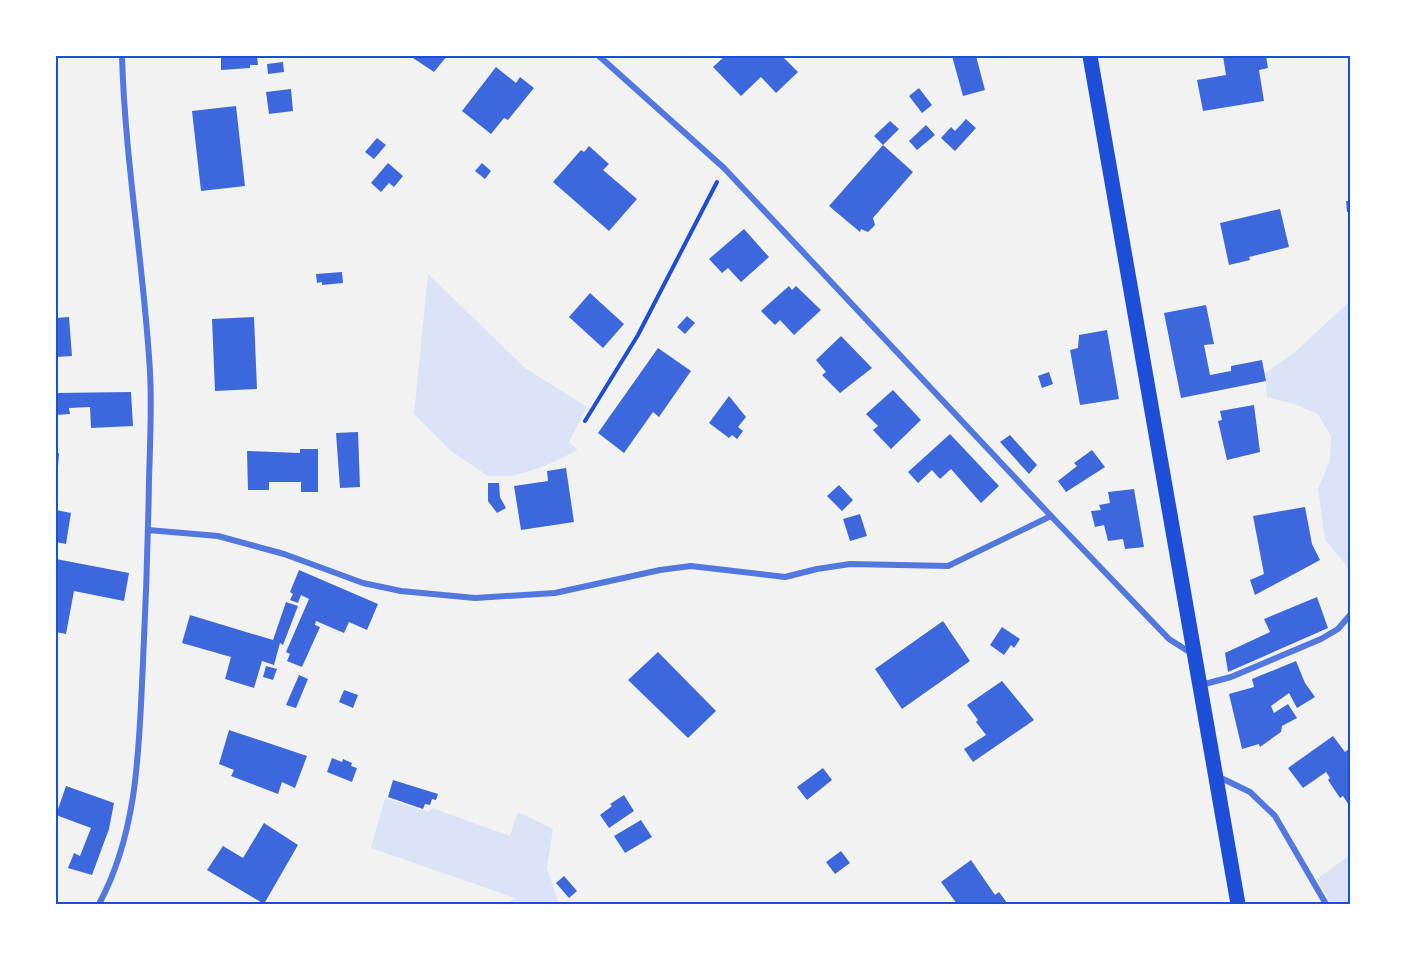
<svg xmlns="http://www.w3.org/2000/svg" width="1406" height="960" viewBox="0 0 1406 960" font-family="Roboto,sans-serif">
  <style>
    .green { fill: #dbe4f7 }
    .building { fill: #3d67dc }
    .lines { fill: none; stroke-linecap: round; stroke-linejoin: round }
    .path { stroke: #1d4ed8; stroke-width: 4 }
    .minor { stroke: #5277de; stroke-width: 6 }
    .primary { stroke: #1d4ed8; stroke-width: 15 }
    .neatline { fill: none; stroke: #1d4ed8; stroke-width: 2 }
  </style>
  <rect width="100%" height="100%" fill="#f2f2f2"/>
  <path class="green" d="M 428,274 L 525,368 L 587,407 L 569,442 L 578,450 L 545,466 L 513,476 L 488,476 L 451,451 L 414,414 Z
    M 1350,301 L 1350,575 L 1346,565 L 1325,540 L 1318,489 L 1330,460 L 1331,436 L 1318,414 L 1294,404 L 1267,397 L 1265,373 L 1294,353 Z
    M 385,798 L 429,812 L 432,808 L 510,836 L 518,812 L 553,829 L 547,868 L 559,904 L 507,904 L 515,898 L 371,848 Z
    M 1350,855 L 1350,904 L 1331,904 L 1317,879 Z"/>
  <path class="building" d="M 221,56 L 257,56 L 258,65 L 250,65 L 250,68 L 221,70 Z
    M 410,56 L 447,56 L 434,72 Z
    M 725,56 L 772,56 L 774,58 L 777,56 L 782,56 L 798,72 L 776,93 L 761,77 L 741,96 L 713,67 Z
    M 952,56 L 976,56 L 985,90 L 963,96 Z
    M 1223,56 L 1266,56 L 1268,68 L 1259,70 L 1264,101 L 1203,111 L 1197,80 L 1226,75 Z
    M 283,62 L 284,72 L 268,74 L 267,64 Z
    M 496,67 L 516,83 L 520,77 L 534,88 L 508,120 L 504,118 L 491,134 L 462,111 Z
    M 919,88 L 932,105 L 922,113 L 909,96 Z
    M 291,89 L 293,111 L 269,114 L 266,92 Z
    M 236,106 L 245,186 L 201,191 L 192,111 Z
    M 966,119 L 976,128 L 955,151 L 941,138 L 951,127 L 955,131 Z
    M 890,121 L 899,129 L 883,145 L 874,136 Z
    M 926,125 L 935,135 L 917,150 L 909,141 Z
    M 377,138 L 386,145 L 374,159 L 365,152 Z
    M 883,145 L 913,172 L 873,218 L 875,225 L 868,232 L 861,229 L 860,232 L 829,206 Z
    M 589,146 L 609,164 L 603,170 L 637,199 L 609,231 L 553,182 L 581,150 L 584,152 Z
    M 388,163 L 403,176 L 394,187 L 389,183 L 381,192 L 371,183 Z
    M 482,163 L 491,171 L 485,179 L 475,171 Z
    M 1346,201 L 1350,201 L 1350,212 L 1347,212 Z
    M 1280,209 L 1289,247 L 1249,257 L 1250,260 L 1229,265 L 1220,223 Z
    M 744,229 L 769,257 L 741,282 L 728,268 L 722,273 L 709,259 Z
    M 342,272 L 343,283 L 322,285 L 322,282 L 317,283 L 316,274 Z
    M 789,286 L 792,290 L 796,286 L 821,310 L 794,335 L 780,320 L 775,325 L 761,311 Z
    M 590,293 L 624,324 L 603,348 L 569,317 Z
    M 1206,305 L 1214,344 L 1204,345 L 1210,375 L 1231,371 L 1231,366 L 1262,360 L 1266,381 L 1181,398 L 1164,313 Z
    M 687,316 L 695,323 L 685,334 L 677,327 Z
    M 69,317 L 72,356 L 56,357 L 56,318 Z
    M 254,317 L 257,389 L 215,391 L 212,319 Z
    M 1107,330 L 1119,399 L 1080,405 L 1070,350 L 1078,348 L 1079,335 Z
    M 841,336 L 872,368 L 840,393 L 822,375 L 826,372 L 816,360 Z
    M 658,348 L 691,371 L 659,417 L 653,412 L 624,453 L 598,433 Z
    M 1049,372 L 1053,384 L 1042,388 L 1038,376 Z
    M 893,390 L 921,420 L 891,449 L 873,430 L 878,426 L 866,414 Z
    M 131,392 L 133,426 L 91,428 L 90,407 L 69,408 L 70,414 L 56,415 L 56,393 Z
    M 729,396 L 746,417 L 738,427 L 743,431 L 737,439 L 732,435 L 729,438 L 709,423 Z
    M 1254,405 L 1260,452 L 1227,460 L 1218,421 L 1222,420 L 1220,411 Z
    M 358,432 L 360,487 L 340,488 L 336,433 Z
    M 950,434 L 999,486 L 981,503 L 951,469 L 940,479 L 932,470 L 918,483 L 908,472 Z
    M 1010,435 L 1037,465 L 1029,474 L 1000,442 Z
    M 300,449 L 318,449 L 318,492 L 301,492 L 301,482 L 269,482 L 269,490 L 248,490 L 247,451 L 300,453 Z
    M 1092,450 L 1105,467 L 1066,492 L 1058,481 L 1077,466 L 1074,463 Z
    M 56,453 L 59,453 L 58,467 L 56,467 Z
    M 566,468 L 574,522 L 521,530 L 514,486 L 548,481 L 547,471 Z
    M 488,483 L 499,483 L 500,497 L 506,508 L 497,513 L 488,501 Z
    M 839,485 L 853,500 L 842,511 L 827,496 Z
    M 1134,489 L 1144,547 L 1125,549 L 1123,539 L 1108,541 L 1104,525 L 1095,527 L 1091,511 L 1101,510 L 1099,505 L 1110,503 L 1108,492 Z
    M 1305,507 L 1312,544 L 1320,560 L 1255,595 L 1250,580 L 1264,574 L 1253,516 Z
    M 56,510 L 71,513 L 66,544 L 56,542 Z
    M 860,514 L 867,536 L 850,541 L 843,519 Z
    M 56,559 L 129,573 L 124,601 L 74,591 L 66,634 L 56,632 Z
    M 299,570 L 378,604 L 367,630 L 349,622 L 344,633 L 316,621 L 315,625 L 320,627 L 302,667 L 287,661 L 290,654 L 286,652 L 309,599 L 301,595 L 298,603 L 290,600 L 293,594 L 290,592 Z
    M 1317,597 L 1328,628 L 1228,672 L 1225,653 L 1270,632 L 1264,619 Z
    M 286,602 L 298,606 L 283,645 L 280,643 L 274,665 L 262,661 L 254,688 L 225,679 L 231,657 L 182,643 L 190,615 L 273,640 Z
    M 943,621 L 970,661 L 902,709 L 875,669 Z
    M 1002,627 L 1020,639 L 1014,648 L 1011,645 L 1004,655 L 990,645 Z
    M 658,652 L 716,711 L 688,738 L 628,680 Z
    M 1296,661 L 1305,683 L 1315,697 L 1297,708 L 1289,693 L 1271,706 L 1274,713 L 1288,704 L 1297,718 L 1282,726 L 1281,732 L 1260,747 L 1259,744 L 1242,749 L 1229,694 L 1254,687 L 1252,679 Z
    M 266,666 L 277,669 L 273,680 L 263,677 Z
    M 299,675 L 308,679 L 296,708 L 286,705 Z
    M 1002,681 L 1034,720 L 973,762 L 964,749 L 986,735 L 976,722 L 978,720 L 967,705 Z
    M 344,690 L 358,695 L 353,708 L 339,702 Z
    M 229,730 L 307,756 L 295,788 L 282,782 L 278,794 L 231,776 L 234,770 L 219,764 Z
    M 1333,736 L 1345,752 L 1350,748 L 1350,807 L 1343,796 L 1340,798 L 1328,780 L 1330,778 L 1326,772 L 1303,788 L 1288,768 Z
    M 332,758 L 342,762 L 343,759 L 352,763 L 351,766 L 357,768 L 352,782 L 327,772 Z
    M 823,768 L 832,780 L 807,800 L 797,787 Z
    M 393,780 L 438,794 L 436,800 L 432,799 L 430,805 L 425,804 L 423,809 L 388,797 Z
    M 66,786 L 114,803 L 109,829 L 92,875 L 68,868 L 74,853 L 80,856 L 91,828 L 56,815 Z
    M 624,795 L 634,811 L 609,828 L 600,815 L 612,806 L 610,804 Z
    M 641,820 L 652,837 L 625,853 L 614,836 Z
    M 264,823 L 298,845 L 264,904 L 207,870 L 223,846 L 243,858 Z
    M 841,851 L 850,863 L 835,874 L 826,862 Z
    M 971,860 L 995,895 L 999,892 L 1008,904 L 957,904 L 941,882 Z
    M 564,876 L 577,891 L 569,898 L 556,883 Z"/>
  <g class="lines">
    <path class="path" d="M 585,421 L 638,335 L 717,182"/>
    <path class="minor" d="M 599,56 L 724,168 L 1051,516 L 1169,639 L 1191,653
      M 148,530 L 218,536 L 284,554 L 363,583 L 401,591 L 475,598 L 555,593 L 660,570 L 691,566 L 785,577 L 817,569 L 850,564 L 948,566 L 1051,516
      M 1201,685 L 1231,677 L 1321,639 L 1338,629 L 1350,615
      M 1219,777 L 1250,792 L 1275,816 L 1326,904
      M 99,904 C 139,830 139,744 143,662 C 146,601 148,541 149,480 C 150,444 152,408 150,372 C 144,266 125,162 122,56"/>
    <path class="primary" d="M 1090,56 L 1238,904"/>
  </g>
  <rect width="1406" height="960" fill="none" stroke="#ffffff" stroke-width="114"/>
  <rect x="57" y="57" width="1292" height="846" class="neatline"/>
</svg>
